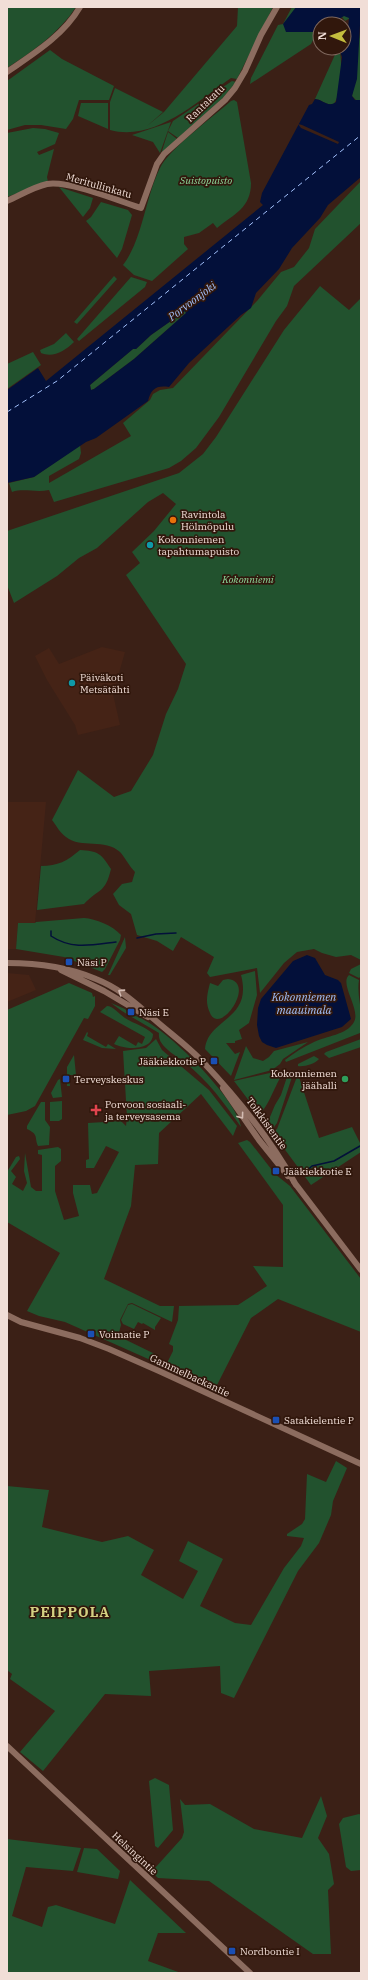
<svg xmlns="http://www.w3.org/2000/svg" width="368" height="1980" viewBox="0 0 368 1980" font-family="'IBM Plex Serif',serif">
  <style>
    .built { fill: #452316 }
    .green { fill: #22522e }
    .water { fill: #03103a; fill-rule: evenodd }
    .pier { fill: #3b2016 }
    .lines { fill: none; stroke-linecap: round; stroke-linejoin: round }
    .stream { stroke: #03103a; stroke-width: 1.5 }
    .ferry { stroke: #a2c0fb; stroke-width: 1; stroke-dasharray: 5 4; stroke-linecap: butt }
    .secondary { stroke: #8c6c5f; stroke-width: 6 }
    .oneway { stroke: #d3bcb3 }
    .food-dot { fill: #e8710a; stroke: #31170c; stroke-width: 1.5 }
    .culture-dot { fill: #0f9aa8; stroke: #31170c; stroke-width: 1.5 }
    .transit-dot { fill: #1a4fb4; stroke: #31170c; stroke-width: 1.5 }
    .leisure-dot { fill: #2e9e5b; stroke: #31170c; stroke-width: 1.5 }
    .health-dot { fill: #e0444e; stroke: #31170c; stroke-width: 1.5 }
    .labels { text-anchor: middle; stroke-width: 3.5; stroke-linejoin: round; paint-order: stroke }
    .street-label { font-size: 10px; fill: #f1ded7; stroke: #31170c }
    .park-label { font-size: 10px; font-style: italic; fill: #8ed99c; stroke: #31170c }
    .poi-label { font-size: 10px; fill: #f1ded7; stroke: #31170c; text-anchor: start }
    .water-label { font-size: 11px; font-style: italic; fill: #a2c0fb; stroke: #31170c }
    .district-label { font-size: 14px; font-weight: bold; letter-spacing: 1px; fill: #d4d182; stroke: #31170c }
  </style>
  <rect width="100%" height="100%" fill="#3b2016"/>
  <path class="built" d="M 102,647 L 125,652 L 113,694 L 120,725 L 78,735 L 75,725 L 47,680 L 35,656 L 49,648 L 59,664 Z
    M 7,802 L 46,802 L 35,923 L 18,923 L 16,949 L 7,949 Z
    M 7,973 L 29,975 L 36,990 L 7,1002 Z"/>
  <path class="green" d="M 7,7 L 76,7 C 59,33 33,51 7,68 Z
    M 238,7 L 273,7 L 237,79 L 231,78 C 197,102 154,142 110,130 L 110,102 L 115,88 L 163,112 L 147,126 L 164,112 L 237,26 Z
    M 292,7 L 361,7 L 361,12 L 345,21 L 342,17 L 331,24 L 320,24 L 320,30 L 317,32 L 311,44 L 250,84 L 251,78 L 278,25 L 283,24 Z
    M 361,23 L 361,100 L 357,101 L 352,96 Z
    M 338,48 C 344,54 341,100 333,104 C 327,106 321,99 315,99 Z
    M 50,50 L 62,59 L 114,86 L 109,100 L 79,100 L 73,119 L 66,129 L 41,125 L 25,125 L 7,130 L 7,81 Z
    M 232,81 L 236,82 L 222,99 L 178,138 L 168,131 L 173,121 Z
    M 234,100 L 237,102 L 251,183 C 251,208 234,214 217,228 L 213,223 L 199,233 L 184,237 L 184,244 L 188,249 L 152,281 L 134,275 L 123,265 C 143,239 145,198 160,168 C 168,150 214,116 231,101 Z
    M 81,103 L 108,103 L 108,129 L 78,116 Z
    M 171,122 L 160,153 L 153,142 L 132,135 Z
    M 33,128 L 45,129 L 59,133 L 55,144 L 37,152 L 39,155 L 54,149 L 47,177 L 48,182 L 7,197 L 7,133 Z
    M 168,132 L 177,139 L 161,154 Z
    M 361,181 L 361,223 L 294,286 L 287,306 L 276,321 L 219,417 L 196,448 L 181,461 L 169,468 L 54,502 L 49,490 C 36,493 24,488 12,492 L 9,483 L 34,477 L 80,445 L 81,453 L 79,459 L 49,476 L 49,483 L 131,436 L 123,423 L 150,400 L 153,394 L 160,390 L 173,388 L 257,301 L 281,272 L 294,267 L 309,248 L 315,229 Z
    M 59,187 L 93,198 L 90,208 L 83,217 Z
    M 101,202 L 128,210 L 132,215 L 122,249 L 117,258 L 86,221 L 91,217 Z
    M 114,276 L 117,279 L 77,324 L 74,322 Z
    M 131,277 L 147,282 L 145,287 L 79,341 L 77,339 Z
    M 320,286 L 349,310 L 361,298 L 361,960 L 351,955 L 336,957 L 322,953 L 314,949 L 297,952 L 284,963 L 260,993 L 257,968 L 210,977 L 207,973 L 214,957 L 181,937 L 173,951 L 157,941 L 137,935 L 131,914 L 119,905 L 113,894 L 122,884 L 132,882 L 135,872 C 129,866 124,856 120,852 C 105,838 81,849 66,837 C 60,833 56,825 52,820 L 78,770 L 114,797 L 131,791 L 153,755 L 166,714 L 178,689 L 186,664 L 126,575 L 140,563 L 132,552 L 154,531 L 176,504 L 163,493 L 148,502 L 97,548 L 79,558 L 57,576 L 14,603 L 7,585 L 7,531 L 179,473 L 203,454 L 216,437 L 284,330 Z
    M 185,311 L 186,313 L 134,359 L 94,389 L 91,390 L 90,385 L 133,349 L 136,349 L 151,335 Z
    M 66,333 L 74,342 C 65,351 53,358 41,353 L 40,350 L 54,344 Z
    M 33,352 L 41,365 L 7,389 L 7,364 Z
    M 80,850 C 98,851 101,853 111,869 C 105,894 99,888 84,904 L 37,910 L 41,866 C 58,866 67,861 80,850 Z
    M 84,918 C 96,919 112,925 121,935 L 120,940 L 105,969 L 102,972 L 64,957 L 16,949 L 18,923 L 35,923 L 36,922 Z
    M 125,937 L 126,948 L 110,975 L 108,975 Z
    M 361,964 L 361,976 L 359,978 L 349,973 L 351,969 Z
    M 255,971 L 257,995 L 249,1023 L 239,1030 L 242,1039 L 235,1041 L 235,1043 L 226,1043 L 235,1054 L 240,1052 L 231,1076 L 205,1049 C 208,1018 253,1020 241,975 Z
    M 349,975 L 359,980 C 356,997 365,1015 360,1033 L 286,1062 L 285,1060 C 294,1053 303,1047 314,1042 C 326,1036 347,1035 354,1022 C 361,1009 339,984 349,975 Z
    M 228,979 C 257,982 220,1037 210,1013 C 205,1002 207,995 210,983 L 218,986 L 223,980 Z
    M 69,983 L 92,993 L 93,997 L 95,996 L 95,1006 L 88,1019 L 84,1018 L 35,1106 L 26,1111 L 7,1115 L 7,1010 Z
    M 111,1003 L 125,1009 L 130,1015 C 157,1016 239,1101 241,1127 C 224,1103 208,1080 184,1062 C 176,1055 157,1046 159,1033 C 143,1023 126,1015 111,1003 Z
    M 107,1006 C 113,1006 119,1014 125,1018 C 134,1024 145,1026 153,1034 C 153,1051 125,1050 114,1044 L 119,1036 L 136,1046 L 138,1042 L 142,1044 L 145,1037 L 100,1012 Z
    M 87,1032 L 88,1033 L 87,1036 L 106,1047 L 108,1044 L 116,1049 L 102,1048 L 83,1040 Z
    M 156,1039 L 162,1050 L 209,1090 L 237,1126 L 233,1136 L 201,1094 L 159,1133 L 158,1164 L 135,1165 L 131,1206 L 104,1279 L 160,1306 L 174,1306 L 172,1322 L 132,1303 L 128,1304 L 120,1320 L 121,1325 L 118,1336 L 157,1355 L 155,1362 L 65,1322 L 39,1316 L 27,1311 L 60,1253 L 7,1222 L 7,1172 L 16,1157 L 19,1156 L 20,1159 L 11,1171 L 16,1177 L 12,1184 L 23,1191 L 27,1183 L 24,1171 L 25,1153 L 31,1187 L 36,1191 L 42,1191 L 42,1155 L 38,1154 L 38,1150 L 58,1147 L 61,1149 L 61,1161 L 55,1166 L 55,1191 L 64,1220 L 79,1216 L 73,1193 L 73,1185 L 90,1185 L 92,1194 L 97,1193 L 119,1152 L 106,1146 L 94,1168 L 86,1168 L 86,1160 L 89,1159 L 88,1123 L 121,1121 L 126,1126 L 127,1117 L 123,1051 L 146,1048 Z
    M 361,1039 L 361,1047 L 329,1058 L 324,1054 L 326,1052 Z
    M 308,1042 L 283,1059 L 280,1064 L 272,1070 L 234,1080 L 246,1046 L 253,1058 L 263,1061 L 269,1057 L 274,1051 Z
    M 74,1055 L 76,1075 L 69,1075 L 70,1086 L 67,1086 L 67,1067 Z
    M 314,1056 L 319,1059 C 315,1064 304,1067 298,1066 L 298,1064 Z
    M 279,1071 L 283,1073 C 276,1083 267,1110 259,1114 L 234,1081 Z
    M 288,1074 L 292,1077 L 277,1123 L 274,1127 L 270,1129 L 267,1124 L 275,1105 L 281,1095 Z
    M 298,1074 L 319,1138 L 352,1127 L 361,1145 L 361,1152 L 311,1185 L 272,1132 L 277,1129 Z
    M 60,1079 L 62,1097 L 53,1098 L 51,1093 L 58,1080 Z
    M 62,1101 L 62,1119 L 59,1121 L 50,1121 L 50,1102 Z
    M 41,1102 L 45,1102 L 45,1120 L 50,1127 L 49,1145 L 38,1146 C 34,1136 39,1135 27,1129 L 27,1126 Z
    M 247,1140 L 250,1142 L 275,1174 L 290,1186 L 361,1279 L 361,1332 L 278,1299 L 251,1318 L 216,1387 L 166,1365 L 173,1351 L 173,1346 L 169,1344 L 178,1320 L 179,1306 L 238,1305 L 267,1286 L 253,1266 L 283,1267 L 283,1205 L 238,1143 Z
    M 132,1304 L 161,1318 L 155,1327 L 155,1330 L 143,1323 L 142,1324 L 138,1322 L 134,1329 L 123,1324 L 121,1320 L 128,1305 Z
    M 336,1461 L 347,1468 L 333,1501 L 331,1515 L 319,1543 L 298,1571 L 234,1698 L 221,1693 L 220,1666 L 149,1671 L 151,1696 L 105,1694 L 43,1771 L 20,1752 L 55,1711 L 10,1679 L 12,1674 L 7,1670 L 7,1486 L 49,1490 L 42,1527 L 102,1542 L 128,1536 L 154,1550 L 141,1575 L 183,1599 L 198,1571 L 179,1561 L 188,1541 L 223,1559 L 200,1606 L 235,1623 L 251,1625 L 284,1568 L 301,1546 L 304,1538 L 287,1536 L 287,1534 L 302,1524 L 305,1519 L 307,1474 L 326,1482 Z
    M 155,1778 L 169,1785 L 173,1830 L 158,1848 L 155,1846 L 149,1781 Z
    M 321,1796 L 327,1816 L 318,1838 L 329,1854 L 334,1884 L 328,1890 L 331,1954 L 313,1954 L 209,1881 L 158,1878 L 155,1875 L 155,1868 L 182,1838 L 184,1832 L 180,1799 L 185,1805 L 210,1804 L 254,1829 L 302,1838 Z
    M 359,1814 L 361,1815 L 361,1870 L 351,1871 L 346,1867 L 339,1824 L 343,1818 Z
    M 7,1839 L 81,1848 L 73,1871 L 26,1867 L 12,1916 L 42,1927 L 48,1907 L 56,1905 L 115,1924 L 130,1880 L 186,1933 L 158,1933 L 148,1961 L 181,1973 L 7,1973 Z
    M 84,1848 L 97,1849 L 120,1871 L 118,1879 L 77,1872 Z"/>
  <path class="water" d="M 296,7 L 361,7 L 357,79 L 352,96 L 355,100 L 361,100 L 361,177 L 328,205 L 320,218 L 292,248 L 279,269 L 256,293 L 251,308 L 241,315 L 189,363 L 169,387 C 156,385 151,389 148,401 L 96,438 L 86,442 L 34,477 L 7,483 L 7,390 L 38,368 L 46,381 L 263,205 L 260,202 L 262,193 L 309,105 L 312,104 L 315,99 C 324,100 328,108 336,102 L 342,57 L 339,48 L 344,48 L 344,34 L 348,29 L 349,18 L 344,16 L 331,24 L 320,24 L 320,30 L 317,32 L 286,32 L 283,24 ZM 185,311 L 186,313 L 134,359 L 94,389 L 91,390 L 90,385 L 133,349 L 136,349 L 151,335 Z
    M 307,955 L 315,958 L 325,975 L 338,980 L 341,983 L 351,1019 L 342,1027 L 276,1048 L 267,1045 L 262,1042 L 259,1036 L 257,1025 L 258,1008 L 261,999 L 293,961 Z"/>
  <path class="pier" d="M 298,124 L 302,125 L 339,142 L 338,144 L 301,128 Z"/>
  <g class="lines">
    <path class="stream" d="M 51,931 L 51,936 C 72,950 92,945 116,942
      M 137,938 L 156,934 L 176,933
      M 305,1172 L 312,1166 L 334,1161 L 360,1146"/>
    <path class="ferry" d="M 7,412 L 57,381 L 361,135"/>
    <path class="secondary" d="M 7,72 C 33,54 63,36 80,7
      M 7,201 C 19,196 33,187 47,184 C 68,180 119,201 141,208 L 157,164 L 164,154 L 225,100 L 235,88 L 245,71 L 261,35 L 277,7
      M 7,963 C 37,963 68,967 96,979 C 121,989 135,1003 155,1020 C 171,1034 188,1046 203,1062 C 238,1099 271,1140 296,1185
      M 61,970 L 104,991 L 148,1017
      M 223,1088 L 259,1140 L 288,1176
      M 294,1182 L 361,1270
      M 7,1315 L 21,1322 L 80,1338 L 109,1349 L 159,1371 L 361,1464
      M 7,1746 L 250,1973"/>
  </g>
  <defs><path id="oneway-chevron" d="M-2-3.5L2.5 0L-2 3.5" fill="none" stroke-width="1.6" stroke-linecap="round" stroke-linejoin="round"/></defs>
  <g class="oneway">
    <use href="#oneway-chevron" transform="translate(121 992) rotate(-147)"/>
    <use href="#oneway-chevron" transform="translate(241 1116) rotate(54)"/>
  </g>
  <circle class="food-dot" cx="173" cy="520" r="4"/>
  <g class="culture-dot">
    <circle cx="150" cy="545" r="4"/>
    <circle cx="72" cy="683" r="4"/>
  </g>
  <g class="transit-dot">
    <rect x="65" y="958" width="8" height="8" rx="2"/>
    <rect x="127" y="1008" width="8" height="8" rx="2"/>
    <rect x="210" y="1057" width="8" height="8" rx="2"/>
    <rect x="62" y="1075" width="8" height="8" rx="2"/>
    <rect x="272" y="1167" width="8" height="8" rx="2"/>
    <rect x="87" y="1330" width="8" height="8" rx="2"/>
    <rect x="272" y="1416" width="8" height="8" rx="2"/>
    <rect x="228" y="1947" width="8" height="8" rx="2"/>
  </g>
  <circle class="leisure-dot" cx="345" cy="1079" r="4"/>
  <path class="health-dot" d="M94 1104h4v4h4v4h-4v4h-4v-4h-4v-4h4z"/>
  <g class="labels">
    <g class="street-label">
      <text transform="translate(205 103) rotate(-44)" y="4">Rantakatu</text>
      <text transform="translate(99 185) rotate(16)" y="4">Meritullinkatu</text>
      <text transform="translate(267 1123) rotate(54)" y="4">Tolkkistentie</text>
      <text transform="translate(190 1375) rotate(25)" y="4">Gammelbackantie</text>
      <text transform="translate(135 1853) rotate(43)" y="4">Helsingintie</text>
    </g>
    <g class="park-label">
      <text x="206" y="184">Suistopuisto</text>
      <text x="248" y="583">Kokonniemi</text>
    </g>
    <g class="poi-label">
      <text x="181" y="518">Ravintola<tspan x="181" dy="12">Hölmöpulu</tspan></text>
      <text x="158" y="543">Kokonniemen<tspan x="158" dy="12">tapahtumapuisto</tspan></text>
      <text x="80" y="681">Päiväkoti<tspan x="80" dy="12">Metsätähti</tspan></text>
      <text x="77" y="966">Näsi P</text>
      <text x="139" y="1016">Näsi E</text>
      <text x="206" y="1065" text-anchor="end">Jääkiekkotie P</text>
      <text x="337" y="1077" text-anchor="end">Kokonniemen<tspan x="337" dy="12">jäähalli</tspan></text>
      <text x="74" y="1083">Terveyskeskus</text>
      <text x="105" y="1108">Porvoon sosiaali-<tspan x="105" dy="12">ja terveysasema</tspan></text>
      <text x="284" y="1175">Jääkiekkotie E</text>
      <text x="99" y="1338">Voimatie P</text>
      <text x="284" y="1424">Satakielentie P</text>
      <text x="240" y="1955">Nordbontie I</text>
    </g>
    <g class="water-label">
      <text transform="translate(192 301) rotate(-37)" y="4">Porvoonjoki</text>
      <text x="304" y="1001">Kokonniemen<tspan x="304" dy="13">maauimala</tspan></text>
    </g>
    <g class="district-label">
      <text x="70" y="1617">PEIPPOLA</text>
    </g>
  </g>
  <rect width="368" height="1980" fill="none" stroke="#f1ded7" stroke-width="16"/>
  <g transform="translate(332 36) rotate(271)"><circle r="19" fill="#31170c" stroke="#7e675d"/>
  <path d="M0-3L7 15L0 10L-7 15Z" fill="#c4bd3e"/>
  <text y="-6" font-size="11" font-weight="bold" text-anchor="middle" fill="#f1ded7">N</text>
  </g>
</svg>
